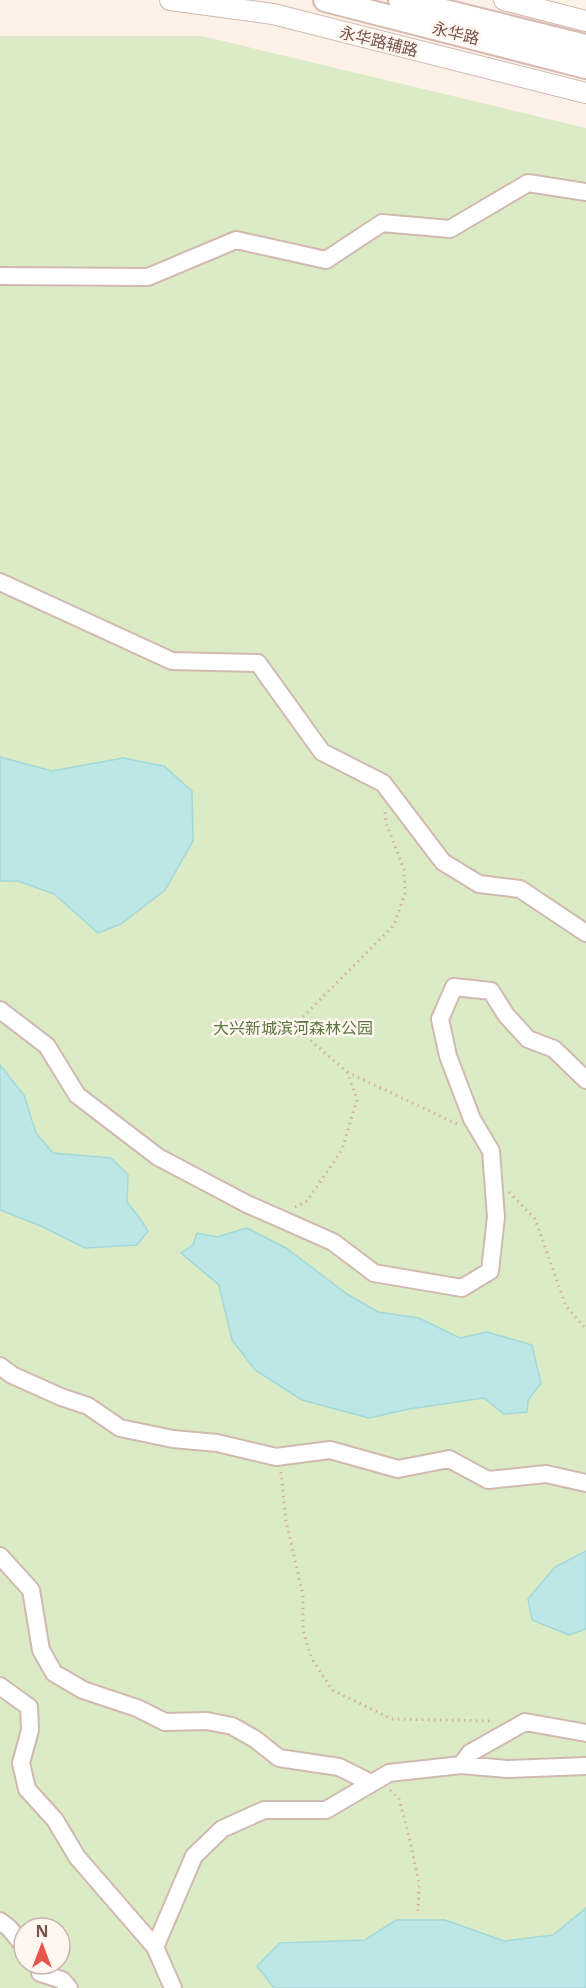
<svg xmlns="http://www.w3.org/2000/svg" width="586" height="1988" viewBox="0 0 586 1988" font-family="'Noto Sans','Noto Sans SC',sans-serif">
  <style>
    .park { fill: #dbebc6; fill-rule: evenodd }
    .water { fill: #bce7e6; stroke: #a2d9d8; stroke-width: 1.5 }
    .lines { fill: none; stroke-linecap: round; stroke-linejoin: round }
    .minor-casing { stroke: #d1b9b0; stroke-width: 20 }
    .tertiary-casing { stroke: #d1b9b0; stroke-width: 22 }
    .secondary-casing { stroke: #d7bab0; stroke-width: 26 }
    .path { stroke: #d8aea2; stroke-width: 3; stroke-dasharray: 1.5 4.5; stroke-linecap: butt }
    .minor { stroke: #fff; stroke-width: 16 }
    .tertiary { stroke: #fff; stroke-width: 20 }
    .secondary { stroke: #fff; stroke-width: 22 }
    .labels { text-anchor: middle; stroke-width: 5; stroke-linejoin: round; paint-order: stroke }
    .street-label { font-size: 16px; fill: #77534b; stroke: #fff6ef }
    .park-label { font-size: 16px; fill: #597740; stroke: #fff6ef }
  </style>
  <rect width="100%" height="100%" fill="#fdf1e8"/>
  <path class="park" d="M 0,36 L 202,36 L 586,128 L 586,1988 L 0,1988 ZM 24,1928 L 60,1928 L 60,1964 L 24,1964 Z"/>
  <path class="water" d="M 0,757 L 52,771 L 123,758 L 164,766 L 192,791 L 193,841 L 165,890 L 121,924 L 98,933 L 54,894 L 18,881 L 0,881 Z
    M 0,1065 L 24,1095 L 36,1133 L 53,1153 L 111,1158 L 128,1175 L 127,1202 L 139,1217 L 148,1231 L 137,1245 L 85,1248 L 41,1226 L 0,1210 Z
    M 247,1228 L 286,1248 L 347,1294 L 378,1312 L 419,1318 L 460,1338 L 487,1332 L 532,1345 L 541,1383 L 528,1400 L 527,1412 L 504,1414 L 484,1398 L 409,1409 L 369,1418 L 302,1400 L 255,1370 L 232,1340 L 219,1285 L 181,1253 L 193,1245 L 197,1233 L 217,1237 Z
    M 586,1551 L 586,1629 L 569,1635 L 532,1620 L 528,1599 L 555,1567 Z
    M 586,1908 L 586,1988 L 274,1988 L 257,1966 L 280,1943 L 365,1940 L 396,1920 L 445,1920 L 504,1941 L 553,1935 Z"/>
  <g class="lines">
    <g class="minor-casing">
      <path id="minor" d="M 0,276 L 148,277 L 236,240 L 326,260 L 382,223 L 450,229 L 528,183 L 586,192
        M 0,582 L 172,661 L 258,663 L 322,752 L 383,783 L 443,862 L 479,884 L 520,889 L 586,933
        M 0,1010 L 47,1046 L 77,1095 L 158,1157 L 247,1204 L 333,1242 L 374,1273 L 462,1288 L 490,1271 L 496,1217 L 491,1151 L 472,1119 L 448,1056 L 440,1019 L 454,987 L 491,991 L 506,1015 L 528,1039 L 554,1049 L 586,1080
        M 0,1366 L 12,1375 L 61,1397 L 88,1406 L 120,1428 L 173,1439 L 217,1443 L 276,1457 L 330,1450 L 398,1469 L 449,1459 L 488,1480 L 546,1474 L 586,1483
        M 0,1556 L 31,1590 L 41,1650 L 54,1673 L 83,1690 L 137,1708 L 165,1722 L 207,1721 L 232,1726 L 255,1739 L 279,1758 L 339,1767 L 371,1783
        M 0,1686 L 29,1707 L 30,1730 L 21,1763 L 27,1789 L 55,1820 L 77,1857 L 155,1947 L 173,1988
        M 461,1765 L 470,1753 L 525,1722 L 586,1733
        M 0,1921 L 9,1928 L 24,1946
        M 155,1947 L 194,1856 L 222,1829 L 264,1810 L 326,1810 L 389,1773 L 461,1765 L 507,1769 L 586,1766
        M 40,1973 L 62,1980 L 69,1988"/>
    </g>
    <g class="tertiary-casing">
      <path id="tertiary" d="M 170,0 L 273,14 L 586,93
        M 504,0 L 586,21"/>
    </g>
    <g class="secondary-casing">
      <path id="secondary" d="M 325,0 L 586,67
        M 400,0 L 586,46"/>
    </g>
    <path class="path" d="M 347,1072 L 457,1124
      M 509,1192 L 535,1219 L 566,1306 L 586,1329
      M 295,1207 L 307,1201 L 342,1150 L 357,1099 L 347,1072 L 294,1026 L 394,925 L 405,893 L 404,869 L 386,823 L 385,812
      M 281,1472 L 286,1521 L 303,1595 L 303,1630 L 311,1657 L 332,1690 L 392,1719 L 493,1721
      M 390,1790 L 399,1799 L 409,1836 L 419,1883 L 418,1911"/>
    <use href="#minor" class="minor"/>
    <use href="#tertiary" class="tertiary"/>
    <use href="#secondary" class="secondary"/>
  </g>
  <g class="labels">
    <g class="street-label">
      <text transform="translate(456 33) rotate(14)" y="6">永华路</text>
      <text transform="translate(379 41) rotate(14)" y="6">永华路辅路</text>
    </g>
    <g class="park-label">
      <text x="293" y="1034">大兴新城滨河森林公园</text>
    </g>
  </g>
  <g transform="translate(42 1946)"><circle r="28" fill="#fff6ef" stroke="#c9b5ad" stroke-width="1.5"/>
  <path d="M0-4.5L10 22L0 15L-10 22Z" fill="#e7554d"/>
  <text y="-9" font-size="16" font-weight="bold" text-anchor="middle" fill="#77534b">N</text>
  </g>
</svg>
